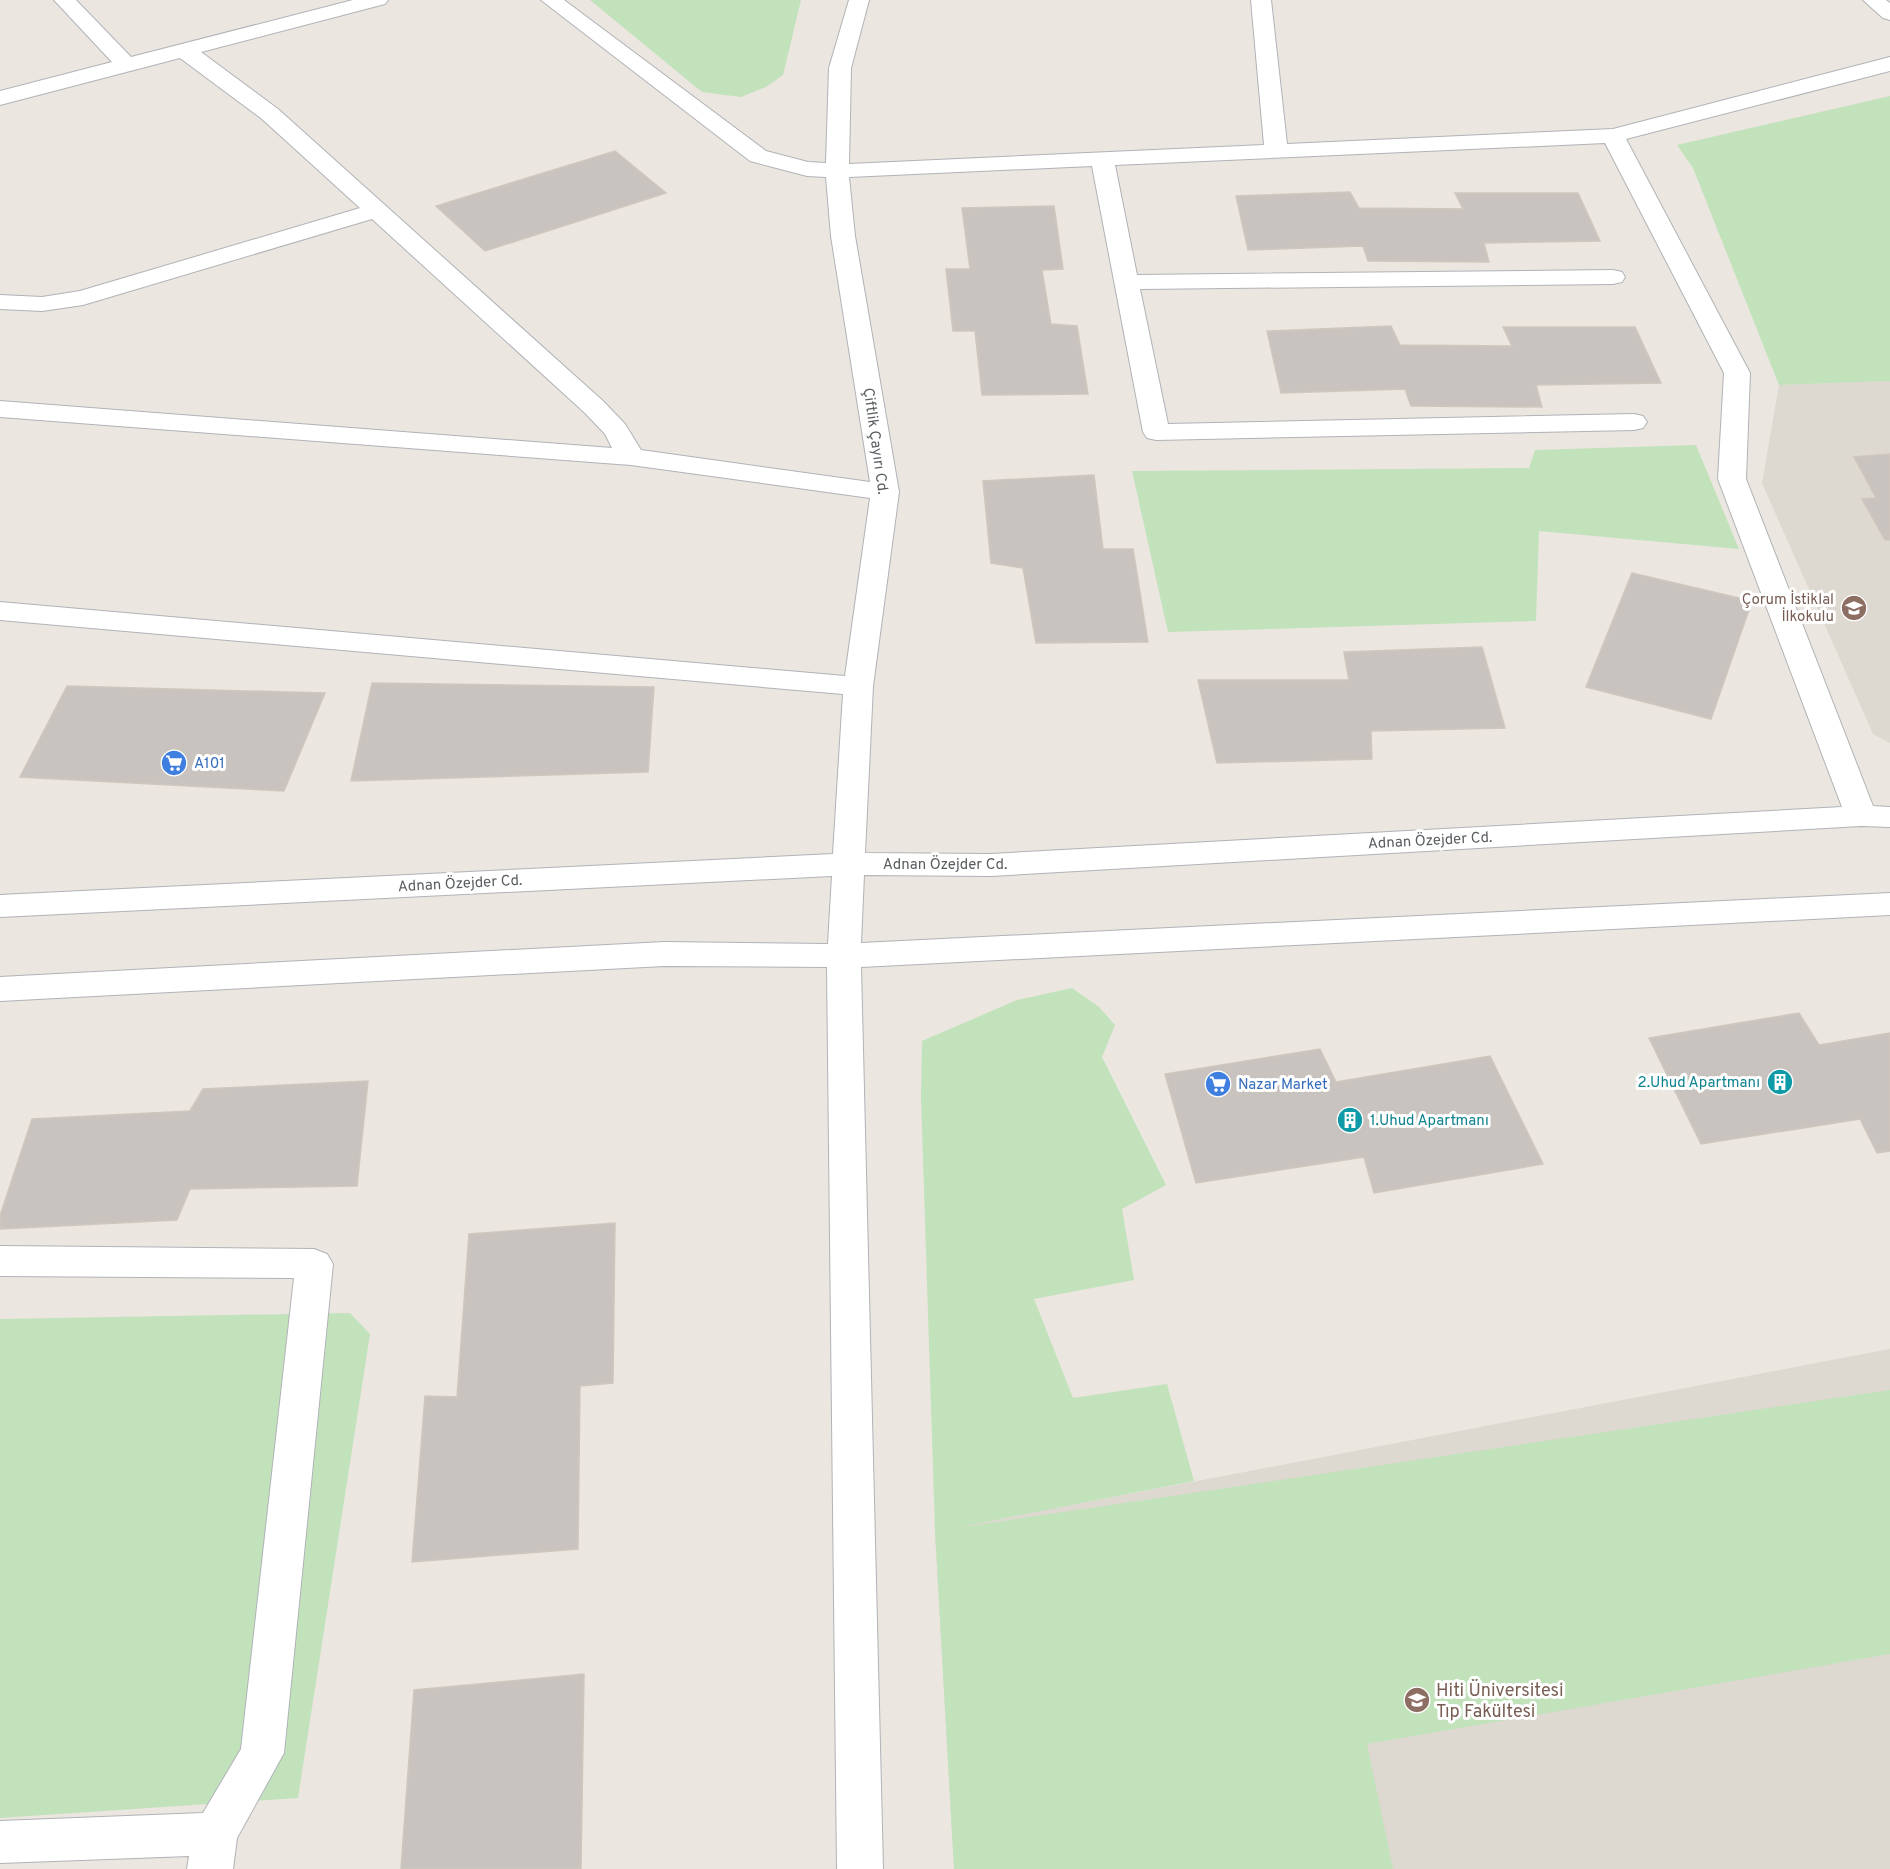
<svg xmlns="http://www.w3.org/2000/svg" width="1890" height="1869" viewBox="0 0 1890 1869" font-family="Overpass,sans-serif">
  <style>
    .education { fill: #ddd8d0 }
    .green { fill: #c2e2bc }
    .building { fill: #c8c3be; stroke: #cfc7be; stroke-width: 1.5 }
    .lines { fill: none; stroke-linecap: round; stroke-linejoin: round }
    .minor-casing { stroke: #b0b3b7; stroke-width: 2 }
    .minor { fill: #fff; fill-rule: evenodd }
    .labels { text-anchor: middle; stroke-width: 6; stroke-linejoin: round; paint-order: stroke }
    .street-label { font-size: 15px; fill: #585d60; stroke: #fff }
    .education-label { font-size: 15px; fill: #785e54; stroke: #fff; text-anchor: end }
    .shop-label { font-size: 15px; fill: #366cbe; stroke: #fff; text-anchor: start }
    .culture-label { font-size: 15px; fill: #0d838f; stroke: #fff; text-anchor: end }
    .near-education-label { font-size: 18px; fill: #785e54; stroke: #fff; text-anchor: start }
  </style>
  <rect width="100%" height="100%" fill="#ebe6df"/>
  <path class="education" d="M 1890,381 L 1890,743 L 1873,734 L 1762,483 L 1779,385 Z
    M 1890,1349 L 1890,1869 L 954,1869 L 935,1531 Z"/>
  <path class="green" d="M 590,0 L 801,0 L 783,75 L 766,87 L 741,97 L 702,92 Z
    M 1890,96 L 1890,381 L 1779,385 L 1693,168 L 1677,145 Z
    M 1696,445 L 1739,549 L 1539,531 L 1536,621 L 1168,632 L 1132,471 L 1529,468 L 1535,450 Z
    M 1072,988 L 1099,1007 L 1115,1025 L 1102,1057 L 1166,1185 L 1122,1209 L 1134,1280 L 1034,1299 L 1073,1398 L 1167,1384 L 1194,1481 L 955,1528 L 1890,1390 L 1890,1654 L 1367,1744 L 1393,1869 L 954,1869 L 935,1531 L 921,1097 L 922,1041 L 1017,1000 Z
    M 350,1313 L 370,1334 L 298,1798 L 0,1818 L 0,1319 Z"/>
  <path class="building" d="M 615,151 L 666,193 L 485,251 L 436,206 Z
    M 1350,192 L 1359,208 L 1463,209 L 1455,193 L 1578,193 L 1600,241 L 1484,243 L 1489,262 L 1368,261 L 1363,246 L 1248,250 L 1236,196 Z
    M 1054,206 L 1063,269 L 1042,270 L 1051,324 L 1077,326 L 1088,394 L 982,395 L 975,331 L 953,331 L 946,269 L 970,269 L 962,208 Z
    M 1391,326 L 1400,345 L 1512,346 L 1503,327 L 1635,327 L 1661,383 L 1536,385 L 1542,407 L 1411,406 L 1405,389 L 1281,393 L 1267,331 Z
    M 1890,454 L 1890,540 L 1885,540 L 1862,499 L 1876,498 L 1854,457 Z
    M 1094,475 L 1103,549 L 1133,549 L 1148,642 L 1036,643 L 1023,568 L 991,563 L 983,481 Z
    M 1632,573 L 1752,601 L 1711,719 L 1586,687 Z
    M 1482,647 L 1505,728 L 1371,731 L 1372,759 L 1217,763 L 1198,680 L 1349,680 L 1344,652 Z
    M 372,683 L 654,687 L 648,772 L 351,781 Z
    M 67,686 L 325,693 L 284,791 L 20,777 Z
    M 1799,1013 L 1819,1045 L 1890,1033 L 1890,1151 L 1877,1153 L 1860,1119 L 1701,1144 L 1649,1038 Z
    M 1320,1049 L 1336,1082 L 1490,1056 L 1543,1164 L 1374,1193 L 1364,1157 L 1196,1183 L 1165,1074 Z
    M 368,1081 L 357,1186 L 190,1189 L 177,1220 L 0,1229 L 0,1216 L 32,1119 L 190,1111 L 203,1089 Z
    M 615,1223 L 613,1383 L 580,1386 L 578,1549 L 412,1562 L 425,1396 L 457,1397 L 469,1234 Z
    M 584,1674 L 581,1869 L 401,1869 L 414,1690 Z"/>
  <g class="lines">
    <g class="minor-casing">
      <path id="minor" d="M 54,0 L 76,0 L 131,57 L 353,0 L 388,0 L 385,4 L 201,52 L 278,109 L 603,401 L 625,424 L 641,450 L 870,482 L 831,236 L 826,177 L 807,176 L 750,161 L 541,0 L 564,0 L 766,151 L 808,162 L 826,163 L 829,68 L 849,0 L 869,0 L 851,68 L 849,164 L 1264,145 L 1251,0 L 1271,0 L 1287,144 L 1613,129 L 1890,57 L 1890,71 L 1626,139 L 1750,373 L 1746,479 L 1873,806 L 1890,807 L 1890,827 L 1861,826 L 991,876 L 864,875 L 861,943 L 1890,893 L 1890,915 L 861,967 L 883,1869 L 837,1869 L 827,967 L 664,966 L 0,1001 L 0,977 L 664,942 L 828,944 L 832,876 L 0,917 L 0,895 L 833,854 L 843,694 L 0,620 L 0,602 L 845,676 L 870,498 L 631,465 L 0,417 L 0,401 L 612,448 L 605,434 L 585,413 L 372,219 L 83,305 L 42,311 L 0,309 L 0,295 L 42,297 L 80,291 L 360,208 L 262,119 L 180,58 L 0,105 L 0,91 L 112,62 ZM 1605,143 L 1724,373 L 1718,479 L 1842,807 L 991,854 L 865,853 L 873,686 L 899,492 L 855,236 L 849,177 L 1092,166 L 1143,432 L 1147,438 L 1156,440 L 1634,430 L 1643,428 L 1647,422 L 1643,416 L 1634,414 L 1168,424 L 1140,289 L 1613,284 L 1622,282 L 1625,277 L 1622,272 L 1613,270 L 1137,275 L 1115,165 Z
        M 1863,0 L 1886,0 L 1890,3 L 1890,20 L 1883,18 Z
        M 0,1246 L 314,1249 L 327,1254 L 333,1264 L 284,1753 L 237,1838 L 233,1869 L 187,1869 L 189,1856 L 0,1863 L 0,1821 L 203,1813 L 241,1749 L 294,1278 L 0,1276 Z"/>
    </g>
    <use href="#minor" class="minor"/>
  </g>
  <defs>
    <g id="school-disc" transform="scale(1.35)"><circle r="9.5" fill="#8d6e63" stroke="#fff"/><path d="M0-5L7-2L0 1L-7-2ZM-4 1L0 2.5L4 1V4Q0 6-4 4Z" fill="#fff"/></g>
    <g id="supermarket-disc" transform="scale(1.35)"><circle r="9.5" fill="#3f7fe0" stroke="#fff"/><path d="M-6-5.5h2.5l.6 2H6L4.5 2H-2.5L-4.4-4H-6ZM-1.5 3.2a1.3 1.3 0 1 0 .1 0ZM3 3.2a1.3 1.3 0 1 0 .1 0Z" fill="#fff"/></g>
    <g id="building-disc" transform="scale(1.35)"><circle r="9.5" fill="#0f9aa8" stroke="#fff"/><path d="M-4-6H4V6H1V3H-1V6H-4ZM-2.5-4.3h1.7v1.8h-1.7ZM.8-4.3h1.7v1.8H.8ZM-2.5-1h1.7V.8h-1.7ZM.8-1h1.7V.8H.8Z" fill="#fff"/></g>
    <g id="university-disc" transform="scale(1.35)"><circle r="9.5" fill="#8d6e63" stroke="#fff"/><path d="M0-5L7-2L0 1L-7-2ZM-4 1L0 2.5L4 1V4Q0 6-4 4Z" fill="#fff"/></g>
  </defs>
  <g fill-rule="evenodd">
    <use href="#school-disc" x="1854" y="608"/>
    <use href="#supermarket-disc" x="174" y="763"/>
    <use href="#building-disc" x="1780" y="1082"/>
    <use href="#supermarket-disc" x="1218" y="1084"/>
    <use href="#building-disc" x="1350" y="1120"/>
    <use href="#university-disc" x="1417" y="1700"/>
  </g>
  <g class="labels">
    <g class="street-label">
      <text transform="translate(876 441) rotate(82)" y="5">Çiftlik Çayırı Cd.</text>
      <text transform="translate(1430 840) rotate(-3)" y="5">Adnan Özejder Cd.</text>
      <text x="945" y="869">Adnan Özejder Cd.</text>
      <text transform="translate(460 883) rotate(-3)" y="5">Adnan Özejder Cd.</text>
    </g>
    <g class="education-label">
      <text x="1834" y="604">Çorum İstiklal<tspan x="1834" dy="17">İlkokulu</tspan></text>
    </g>
    <g class="shop-label">
      <text x="194" y="768">A101</text>
      <text x="1238" y="1089">Nazar Market</text>
    </g>
    <g class="culture-label">
      <text x="1760" y="1087">2.Uhud Apartmanı</text>
      <text x="1370" y="1125" text-anchor="start">1.Uhud Apartmanı</text>
    </g>
    <g class="near-education-label">
      <text x="1436" y="1696">Hiti Üniversitesi<tspan x="1436" dy="21">Tıp Fakültesi</tspan></text>
    </g>
  </g>
</svg>
